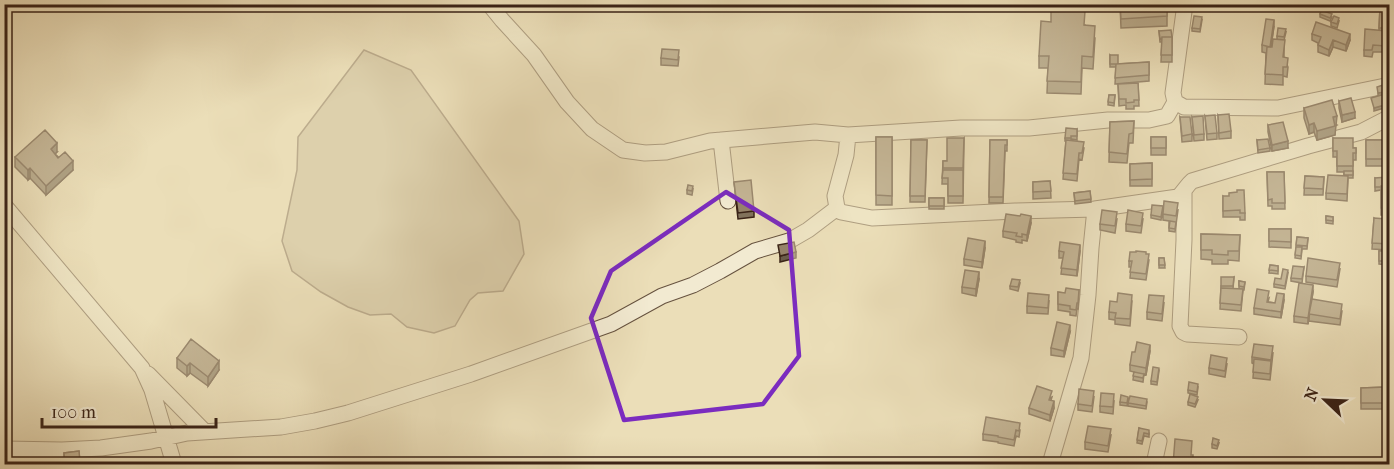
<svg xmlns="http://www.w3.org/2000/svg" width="1394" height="469" viewBox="0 0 1394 469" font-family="'IM FELL French Canon',serif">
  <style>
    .green { fill: #cdbe9d; stroke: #84705a; stroke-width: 1.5 }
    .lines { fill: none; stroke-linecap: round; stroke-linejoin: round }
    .minor-casing { stroke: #66523f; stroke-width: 17 }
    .minor { stroke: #f2ead1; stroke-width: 15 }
    .wall { fill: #81725c; stroke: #3a2317; stroke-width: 1.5 }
    .shaded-wall { fill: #695c4b; stroke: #3a2317; stroke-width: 1.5 }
    .building { fill: #96846b; stroke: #3a2317; stroke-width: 1.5 }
    .marked { fill: none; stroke: #7b2cbf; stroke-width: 4.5; stroke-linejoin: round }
  </style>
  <rect width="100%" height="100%" fill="#ebdeb8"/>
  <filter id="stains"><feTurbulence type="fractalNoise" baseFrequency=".00333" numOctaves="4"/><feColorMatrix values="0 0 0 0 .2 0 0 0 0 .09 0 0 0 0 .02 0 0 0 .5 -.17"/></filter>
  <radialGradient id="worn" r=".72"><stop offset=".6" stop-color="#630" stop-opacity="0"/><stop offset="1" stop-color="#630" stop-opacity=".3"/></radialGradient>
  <path class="green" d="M 364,50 L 411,70 L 519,221 L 524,254 L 503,291 L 478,293 L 470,300 L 455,326 L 434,333 L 407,327 L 391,314 L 370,315 L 348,307 L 321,292 L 292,271 L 282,241 L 297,170 L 298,137 Z"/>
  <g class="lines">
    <g class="minor-casing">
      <path id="minor" d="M 489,4 L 502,20 L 534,55 L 567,102 L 592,129 L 623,150 L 645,153 L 666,152 L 710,141 L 815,132 L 848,135 L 961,128 L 1029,128 L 1108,120 L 1149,120 L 1167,116 L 1175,102
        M 1185,4 L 1173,93 L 1175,102 L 1184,107 L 1278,108 L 1390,85
        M 848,135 L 846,155 L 835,196 L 837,208 L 841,212 L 872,218 L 1015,211 L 1095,209
        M 721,140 L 728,201
        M 1184,192 L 1184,240 L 1180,326 L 1183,332 L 1187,334 L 1239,337
        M 4,205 L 142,368 L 152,390 L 174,464
        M 148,374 L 205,432
        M 4,449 L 62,450 L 101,448 L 151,441 L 187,433 L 281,427 L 315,421 L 348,413 L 471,374 L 611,324 L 662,296 L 693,285 L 720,271 L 755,251 L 789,241 L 808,230 L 837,208
        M 1050,464 L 1081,358 L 1088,295 L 1091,248 L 1095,209 L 1178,197 C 1184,192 1186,186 1192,181 L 1308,146 L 1361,132 L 1390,117
        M 1154,464 L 1159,441"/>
    </g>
    <use href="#minor" class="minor"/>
  </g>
  <path class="wall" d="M 1120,4 L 1167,4 L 1167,26 L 1121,28 Z
    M 1366,4 L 1374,4 L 1374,7 L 1366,7 Z
    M 1380,7 L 1389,8 L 1388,34 L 1387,34 L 1386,52 L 1373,52 L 1372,57 L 1364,56 L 1364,50 L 1379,30 Z
    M 1320,14 L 1332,17 L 1330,21 L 1320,17 Z
    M 1202,20 L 1200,32 L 1192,31 L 1192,28 Z
    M 1339,21 L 1337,28 L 1331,26 L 1331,22 Z
    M 1085,25 L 1095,38 L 1093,69 L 1082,68 L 1081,94 L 1047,93 L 1048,68 L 1039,68 L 1039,56 Z
    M 1274,26 L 1271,47 L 1272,47 L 1277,39 L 1277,36 L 1286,32 L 1284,40 L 1284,57 L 1288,67 L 1287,77 L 1283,76 L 1283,85 L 1265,84 L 1266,53 L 1262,52 L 1262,45 Z
    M 1159,31 L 1172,37 L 1172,62 L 1161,62 L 1162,42 L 1160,42 Z
    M 1312,34 L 1350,40 L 1346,51 L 1333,47 L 1329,56 L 1318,52 L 1318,43 L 1312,40 Z
    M 1110,55 L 1118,64 L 1149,62 L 1149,81 L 1115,84 L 1116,67 L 1110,67 Z
    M 679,57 L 678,66 L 661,65 L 661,58 Z
    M 1138,83 L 1139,106 L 1134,106 L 1134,109 L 1126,109 L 1126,105 L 1119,106 L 1118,84 Z
    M 1389,84 L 1389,105 L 1386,91 L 1386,85 Z
    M 1109,95 L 1115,95 L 1114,106 L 1108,105 Z
    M 1339,101 L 1355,118 L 1342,122 L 1339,108 Z
    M 1304,108 L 1337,125 L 1335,126 L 1335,135 L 1317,140 L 1314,132 L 1309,134 L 1304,118 Z
    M 1218,115 L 1231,131 L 1231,138 L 1219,139 Z
    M 1205,116 L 1217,133 L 1217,139 L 1207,140 Z
    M 1180,117 L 1192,134 L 1192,141 L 1182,142 Z
    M 1192,117 L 1204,134 L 1204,140 L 1194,141 Z
    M 1134,121 L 1133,143 L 1129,143 L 1127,163 L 1109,162 L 1110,122 Z
    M 1268,125 L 1288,148 L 1272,151 L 1268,132 Z
    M 1077,129 L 1077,140 L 1071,139 L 1071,141 L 1084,148 L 1082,160 L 1079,159 L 1077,181 L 1063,179 L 1066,141 L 1065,141 L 1065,138 Z
    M 876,137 L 892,137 L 892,205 L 876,205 Z
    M 1151,137 L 1166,137 L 1166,155 L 1151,155 Z
    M 964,138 L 963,203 L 948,203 L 948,184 L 942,184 L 943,161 L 947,161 Z
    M 1333,138 L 1353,148 L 1356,148 L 1356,160 L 1353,160 L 1353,178 L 1348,178 L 1347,201 L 1326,199 L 1326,193 L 1344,176 L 1344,172 L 1337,172 L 1337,157 L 1333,157 Z
    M 911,140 L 927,140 L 925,202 L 910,202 Z
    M 990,140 L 1007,140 L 1007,151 L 1005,151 L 1003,203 L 989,203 Z
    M 1257,140 L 1270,148 L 1270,151 L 1258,153 Z
    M 1366,140 L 1389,140 L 1389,166 L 1366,166 Z
    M 57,152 L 55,154 L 73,170 L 46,195 L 30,178 L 28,180 L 15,167 L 15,157 Z
    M 1152,163 L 1152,186 L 1130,186 L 1130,164 Z
    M 1267,172 L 1284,172 L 1285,209 L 1272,209 L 1272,206 L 1268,206 Z
    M 1305,176 L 1324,177 L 1323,195 L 1304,195 Z
    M 1375,178 L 1389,186 L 1389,215 L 1381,215 L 1381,190 L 1375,191 Z
    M 1050,181 L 1051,198 L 1033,199 L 1033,182 Z
    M 734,182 L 754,211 L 754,217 L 738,219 Z
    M 693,189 L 692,195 L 687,194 L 687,190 Z
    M 1090,191 L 1091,202 L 1075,204 L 1074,193 Z
    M 1223,196 L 1245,213 L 1245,220 L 1240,220 L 1240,217 L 1223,217 Z
    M 929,198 L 944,198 L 944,209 L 929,209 Z
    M 1163,210 L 1161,220 L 1151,218 L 1151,215 Z
    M 1178,210 L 1175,232 L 1169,231 L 1169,221 L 1163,220 L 1163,214 Z
    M 1326,216 L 1333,217 L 1333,224 L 1326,223 Z
    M 1374,218 L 1386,229 L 1389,230 L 1389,250 L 1372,249 Z
    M 1117,219 L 1115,233 L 1100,230 L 1100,224 Z
    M 1143,219 L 1141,233 L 1126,231 L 1126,224 Z
    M 1031,223 L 1027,241 L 1022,240 L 1022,243 L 1016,242 L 1016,240 L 1003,237 L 1003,231 Z
    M 1269,229 L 1291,229 L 1291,248 L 1269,247 Z
    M 1201,234 L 1240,235 L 1239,261 L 1228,260 L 1228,264 L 1212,264 L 1212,260 L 1201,259 Z
    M 1297,237 L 1308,238 L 1307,249 L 1302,249 L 1301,259 L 1295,258 Z
    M 985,248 L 982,268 L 964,265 L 964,259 Z
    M 1059,251 L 1080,251 L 1077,276 L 1061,274 L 1063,258 L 1059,258 Z
    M 1379,251 L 1389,251 L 1389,265 L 1379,264 Z
    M 1159,258 L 1164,258 L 1165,268 L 1159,268 Z
    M 1149,260 L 1146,280 L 1130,278 L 1131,267 L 1129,267 L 1129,261 Z
    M 1270,265 L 1278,266 L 1278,274 L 1269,273 Z
    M 1304,267 L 1302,283 L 1291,281 L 1291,278 Z
    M 1340,269 L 1337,287 L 1306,282 L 1306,276 Z
    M 1288,273 L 1285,289 L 1274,287 L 1274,284 Z
    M 1234,277 L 1233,289 L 1239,289 L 1239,281 L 1245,282 L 1244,290 L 1243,290 L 1241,311 L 1220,309 L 1221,286 Z
    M 979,279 L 976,296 L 962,293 L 962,287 Z
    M 1020,283 L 1018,291 L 1010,289 L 1010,286 Z
    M 1079,290 L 1078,309 L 1077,309 L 1076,316 L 1070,315 L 1070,312 L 1058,310 L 1058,292 L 1065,293 Z
    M 1313,292 L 1308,324 L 1294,322 L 1294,316 Z
    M 1269,298 L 1268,302 L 1275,303 L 1284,300 L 1281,318 L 1254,314 L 1254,308 Z
    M 1049,301 L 1048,314 L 1027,313 L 1027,306 Z
    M 1132,301 L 1130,326 L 1115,324 L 1115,320 L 1109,319 L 1109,312 L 1117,302 Z
    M 1164,303 L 1162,321 L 1147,319 L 1147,312 Z
    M 1342,311 L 1340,325 L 1309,321 L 1309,314 Z
    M 1070,332 L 1064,357 L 1051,355 L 1051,348 Z
    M 1150,351 L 1146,375 L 1144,374 L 1143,382 L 1133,380 L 1134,372 L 1130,371 L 1130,365 L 1135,352 Z
    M 1273,353 L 1270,380 L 1253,378 L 1254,364 L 1252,363 L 1252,357 Z
    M 177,358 L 219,370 L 208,386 L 190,373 L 187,376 L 177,368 Z
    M 1227,364 L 1225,377 L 1209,374 L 1209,368 Z
    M 1159,371 L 1157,385 L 1151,384 L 1151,381 Z
    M 1198,387 L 1197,395 L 1188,393 L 1188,390 Z
    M 1386,387 L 1386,409 L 1361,409 L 1361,388 Z
    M 1052,397 L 1051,400 L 1054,408 L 1050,421 L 1029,414 L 1029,408 Z
    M 1094,397 L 1092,412 L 1078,410 L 1078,404 Z
    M 1128,400 L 1127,406 L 1120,405 L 1120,402 Z
    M 1198,400 L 1195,407 L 1188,405 L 1188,402 Z
    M 1114,401 L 1113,414 L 1100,412 L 1100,406 Z
    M 1147,402 L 1146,409 L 1128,406 L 1128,403 Z
    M 1139,428 L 1149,433 L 1149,437 L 1144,436 L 1142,444 L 1137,443 Z
    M 1020,430 L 1019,437 L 1016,436 L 1014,446 L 998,443 L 998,442 L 983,440 L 983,434 Z
    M 1111,435 L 1108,452 L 1085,449 L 1085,442 Z
    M 1219,443 L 1217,449 L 1212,448 L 1212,444 Z
    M 79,451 L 80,465 L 64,465 L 64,453 Z"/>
  <path class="shaded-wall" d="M 1274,20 L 1274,26 L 1270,53 L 1270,47 Z
    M 1350,34 L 1350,40 L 1346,51 L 1346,45 Z
    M 1333,40 L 1333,47 L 1329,56 L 1329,50 Z
    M 1385,92 L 1385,95 L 1378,97 L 1378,93 Z
    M 1388,104 L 1388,107 L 1374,111 L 1374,108 Z
    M 1355,112 L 1355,118 L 1342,122 L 1342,115 Z
    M 1337,116 L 1335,135 L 1317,140 L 1317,131 L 1333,117 Z
    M 1314,123 L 1314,132 L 1309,134 L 1309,125 Z
    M 1288,141 L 1288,148 L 1272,151 L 1272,145 Z
    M 57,143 L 57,152 L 51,158 L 51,149 Z
    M 73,161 L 73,170 L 46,195 L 46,186 Z
    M 30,168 L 30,178 L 28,180 L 28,170 Z
    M 1031,216 L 1031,223 L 1027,241 L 1027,235 Z
    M 985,241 L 985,248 L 982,268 L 982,262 Z
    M 1080,245 L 1080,251 L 1077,276 L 1077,270 Z
    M 796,252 L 796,258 L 780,262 L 780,256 Z
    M 979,272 L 979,279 L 976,296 L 976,289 Z
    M 1313,285 L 1313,292 L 1308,324 L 1308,318 Z
    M 1284,294 L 1284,300 L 1281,318 L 1281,312 Z
    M 1070,325 L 1070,332 L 1064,357 L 1064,351 Z
    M 1150,345 L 1150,351 L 1146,375 L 1146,368 Z
    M 219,361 L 219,370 L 208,386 L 208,377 Z
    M 190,363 L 190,373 L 187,376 L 187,366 Z
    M 1054,401 L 1054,408 L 1050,421 L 1050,415 Z"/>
  <path class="building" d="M 1120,4 L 1167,4 L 1167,16 L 1121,19 Z
    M 1380,7 L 1389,8 L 1388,28 L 1379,28 Z
    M 1051,10 L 1085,11 L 1084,25 L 1095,26 L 1093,57 L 1082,56 L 1081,82 L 1047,81 L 1049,56 L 1039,56 L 1041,21 L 1051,22 Z
    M 1321,10 L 1332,14 L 1330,18 L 1320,14 Z
    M 1194,16 L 1202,17 L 1200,29 L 1192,28 Z
    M 1334,16 L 1339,18 L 1337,24 L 1331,22 Z
    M 1266,19 L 1274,20 L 1270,47 L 1262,45 Z
    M 1316,22 L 1350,34 L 1346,45 L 1333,40 L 1329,50 L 1318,45 L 1321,37 L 1312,34 Z
    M 1278,28 L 1286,29 L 1284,37 L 1277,36 Z
    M 1365,29 L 1387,31 L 1386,46 L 1373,45 L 1372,50 L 1364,50 Z
    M 1171,30 L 1172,37 L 1162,37 L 1162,38 L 1160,39 L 1159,31 Z
    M 1162,37 L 1172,37 L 1172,55 L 1161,55 Z
    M 1273,39 L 1285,40 L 1283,57 L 1288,58 L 1287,67 L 1283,67 L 1283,75 L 1265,74 L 1267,47 L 1272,47 Z
    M 662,49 L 679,50 L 678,60 L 661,58 Z
    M 1110,55 L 1118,55 L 1118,64 L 1110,64 Z
    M 1149,62 L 1149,75 L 1115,78 L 1116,64 Z
    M 1138,83 L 1139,100 L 1134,100 L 1134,102 L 1126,103 L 1126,99 L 1119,99 L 1118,84 Z
    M 1389,84 L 1389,99 L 1386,85 Z
    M 1383,85 L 1385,92 L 1378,93 L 1377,87 Z
    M 1385,94 L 1388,104 L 1374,108 L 1371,98 Z
    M 1109,95 L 1115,95 L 1114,103 L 1108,102 Z
    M 1351,98 L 1355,112 L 1342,115 L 1339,101 Z
    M 1332,100 L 1337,116 L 1333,117 L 1335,126 L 1317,131 L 1314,123 L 1309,125 L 1304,108 Z
    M 1229,114 L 1231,131 L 1219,133 L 1218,115 Z
    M 1215,115 L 1217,133 L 1207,134 L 1205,116 Z
    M 1203,116 L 1204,134 L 1194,135 L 1192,117 Z
    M 1180,117 L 1190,117 L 1192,134 L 1182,136 Z
    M 1134,121 L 1133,133 L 1129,134 L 1127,154 L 1109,152 L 1110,122 Z
    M 1283,122 L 1288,141 L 1272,145 L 1268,125 Z
    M 1066,128 L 1077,129 L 1077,136 L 1071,136 L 1071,138 L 1065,138 Z
    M 45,130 L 57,143 L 51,149 L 58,158 L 65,152 L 73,161 L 46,186 L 30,168 L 28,170 L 15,157 Z
    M 876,137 L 892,137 L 892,196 L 876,195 Z
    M 1151,137 L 1166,137 L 1166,148 L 1151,148 Z
    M 947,138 L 964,138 L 963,168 L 943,168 L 943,161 L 947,161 Z
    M 1333,138 L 1353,138 L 1353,148 L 1356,148 L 1356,153 L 1353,153 L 1353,166 L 1337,166 L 1337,151 L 1333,151 Z
    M 1268,139 L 1270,148 L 1258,150 L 1257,140 Z
    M 911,140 L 927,140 L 925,196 L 910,196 Z
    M 990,140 L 1007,140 L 1007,145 L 1005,145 L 1003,197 L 989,197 Z
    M 1066,140 L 1084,142 L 1082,153 L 1079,153 L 1077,174 L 1063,173 Z
    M 1366,140 L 1389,140 L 1389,159 L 1366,159 Z
    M 1152,163 L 1152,179 L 1130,180 L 1130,164 Z
    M 943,170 L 963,170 L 963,196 L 948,196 L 948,178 L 942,178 Z
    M 1344,171 L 1353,171 L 1353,175 L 1344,175 Z
    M 1267,172 L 1284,172 L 1285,203 L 1272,203 L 1272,199 L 1268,200 Z
    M 1328,175 L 1348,176 L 1347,194 L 1326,193 Z
    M 1305,176 L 1324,177 L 1323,189 L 1304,188 Z
    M 1388,177 L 1389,186 L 1381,186 L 1381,187 L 1375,187 L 1375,178 Z
    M 751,180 L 754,211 L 738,213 L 734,182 Z
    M 1050,181 L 1051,191 L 1033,192 L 1033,182 Z
    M 688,185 L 693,186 L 692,191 L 687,190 Z
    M 1381,186 L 1389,186 L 1389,208 L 1381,208 Z
    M 1237,190 L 1244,190 L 1245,213 L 1240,213 L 1240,210 L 1223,211 L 1223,196 L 1229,196 L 1229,193 L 1237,192 Z
    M 1090,191 L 1091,199 L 1075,201 L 1074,193 Z
    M 929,198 L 944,198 L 944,206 L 929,206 Z
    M 1164,201 L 1178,203 L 1176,216 L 1163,214 Z
    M 1152,205 L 1163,206 L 1161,217 L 1151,215 Z
    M 1102,210 L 1117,212 L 1115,226 L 1100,224 Z
    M 1128,210 L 1143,213 L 1141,226 L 1126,224 Z
    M 1006,214 L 1020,216 L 1021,214 L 1031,216 L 1027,235 L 1022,234 L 1022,237 L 1016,236 L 1017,233 L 1003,231 Z
    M 1326,216 L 1333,217 L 1333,221 L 1326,220 Z
    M 1374,218 L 1386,219 L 1386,229 L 1389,230 L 1389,244 L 1372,243 Z
    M 1170,221 L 1176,222 L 1175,229 L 1169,228 Z
    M 1269,229 L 1291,229 L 1291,242 L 1269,241 Z
    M 1201,234 L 1240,235 L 1239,251 L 1228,251 L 1228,255 L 1212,254 L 1212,250 L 1201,250 Z
    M 1297,237 L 1308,238 L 1307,246 L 1296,245 Z
    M 968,238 L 985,241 L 982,262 L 964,259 Z
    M 794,242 L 796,252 L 780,256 L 778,245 Z
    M 1060,242 L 1080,245 L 1077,270 L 1061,268 L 1064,252 L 1059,251 Z
    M 1296,247 L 1302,247 L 1301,256 L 1295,255 Z
    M 1136,251 L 1146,252 L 1146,254 L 1149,254 L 1146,274 L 1130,272 L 1132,261 L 1129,261 L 1130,252 L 1136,252 Z
    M 1379,251 L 1389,251 L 1389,261 L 1379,261 Z
    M 1159,258 L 1164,258 L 1165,265 L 1159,265 Z
    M 1308,258 L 1340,263 L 1337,280 L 1306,276 Z
    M 1270,265 L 1278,266 L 1278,271 L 1269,270 Z
    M 1293,266 L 1304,267 L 1302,279 L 1291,278 Z
    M 1283,269 L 1288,270 L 1285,286 L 1274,284 L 1275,278 L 1281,279 Z
    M 965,270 L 979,272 L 976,289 L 962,287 Z
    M 1221,277 L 1234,277 L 1233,286 L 1221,286 Z
    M 1012,279 L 1020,280 L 1018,287 L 1010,286 Z
    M 1239,281 L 1245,282 L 1244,287 L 1239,286 Z
    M 1299,283 L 1313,285 L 1308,318 L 1294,316 Z
    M 1066,288 L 1079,290 L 1078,303 L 1077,303 L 1076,310 L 1070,309 L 1070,306 L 1058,304 L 1058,292 L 1065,293 Z
    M 1221,288 L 1243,289 L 1241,305 L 1220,303 Z
    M 1257,289 L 1269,291 L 1267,302 L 1275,303 L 1277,293 L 1284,294 L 1281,312 L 1254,308 Z
    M 1028,293 L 1049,295 L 1048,308 L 1027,306 Z
    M 1118,293 L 1132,295 L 1130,319 L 1115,318 L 1116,313 L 1109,312 L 1110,301 L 1117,302 Z
    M 1149,295 L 1164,296 L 1162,314 L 1147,312 Z
    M 1312,299 L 1342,304 L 1340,319 L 1309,314 Z
    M 1057,322 L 1070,325 L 1064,351 L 1051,348 Z
    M 191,339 L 219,361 L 208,377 L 190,363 L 187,366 L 177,358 Z
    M 1137,342 L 1150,345 L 1146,368 L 1130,365 L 1132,352 L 1135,352 Z
    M 1254,344 L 1273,346 L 1271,360 L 1252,357 Z
    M 1211,355 L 1227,358 L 1225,371 L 1209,368 Z
    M 1254,359 L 1271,361 L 1270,374 L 1253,372 Z
    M 1153,367 L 1159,368 L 1157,382 L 1151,381 Z
    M 1134,372 L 1144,374 L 1143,378 L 1133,376 Z
    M 1189,382 L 1198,384 L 1197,392 L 1188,390 Z
    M 1037,386 L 1052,391 L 1049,400 L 1054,401 L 1050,415 L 1029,408 Z
    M 1386,387 L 1386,403 L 1361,403 L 1361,388 Z
    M 1079,389 L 1094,391 L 1092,406 L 1078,404 Z
    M 1101,393 L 1114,394 L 1113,407 L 1100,406 Z
    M 1190,394 L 1198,397 L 1195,404 L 1188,402 Z
    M 1121,395 L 1128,397 L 1127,403 L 1120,402 Z
    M 1130,396 L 1147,399 L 1146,406 L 1128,403 Z
    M 986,417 L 1020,423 L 1019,431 L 1016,430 L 1014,440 L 998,437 L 998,436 L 983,434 Z
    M 1088,426 L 1111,429 L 1108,446 L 1085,442 Z
    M 1139,428 L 1149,430 L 1149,434 L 1144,433 L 1142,441 L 1137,440 Z
    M 1213,438 L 1219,440 L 1217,446 L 1212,444 Z
    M 1175,439 L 1192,441 L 1191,455 L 1193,455 L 1193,459 L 1191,459 L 1190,465 L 1173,465 Z
    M 79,451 L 80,462 L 65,464 L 64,453 Z
    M 1258,460 L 1258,465 L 1236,465 L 1236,462 Z
    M 52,462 L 52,465 L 41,465 L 41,463 Z"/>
  <path d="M0 0H1394V469H0ZM 726,192 L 789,230 L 799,356 L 763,404 L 624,420 L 591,318 L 611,271 Z" fill="#ebdeb8" fill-opacity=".55" fill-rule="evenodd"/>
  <path class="marked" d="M 726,192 L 789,230 L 799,356 L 763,404 L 624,420 L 591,318 L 611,271 Z"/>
  <rect width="1394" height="469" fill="none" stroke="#ebdeb8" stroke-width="24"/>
  <rect x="6" y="6" width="1382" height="457" fill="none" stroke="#3a2317" stroke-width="3"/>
  <rect x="12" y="12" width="1370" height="445" fill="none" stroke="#3a2317" stroke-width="1.5"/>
  <g transform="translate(1325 400) rotate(293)" stroke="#f2ead1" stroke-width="4.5" paint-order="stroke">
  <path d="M0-4.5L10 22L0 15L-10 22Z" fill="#3a2317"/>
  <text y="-9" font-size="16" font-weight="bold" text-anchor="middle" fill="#3a2317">N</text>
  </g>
  <path d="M42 418v9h174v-9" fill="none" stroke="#3a2317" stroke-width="3"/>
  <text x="51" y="418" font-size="18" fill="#3a2317" stroke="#f2ead1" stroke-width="4.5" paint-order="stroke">100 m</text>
  <rect width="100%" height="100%" filter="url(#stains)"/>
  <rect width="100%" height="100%" fill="url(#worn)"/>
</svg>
